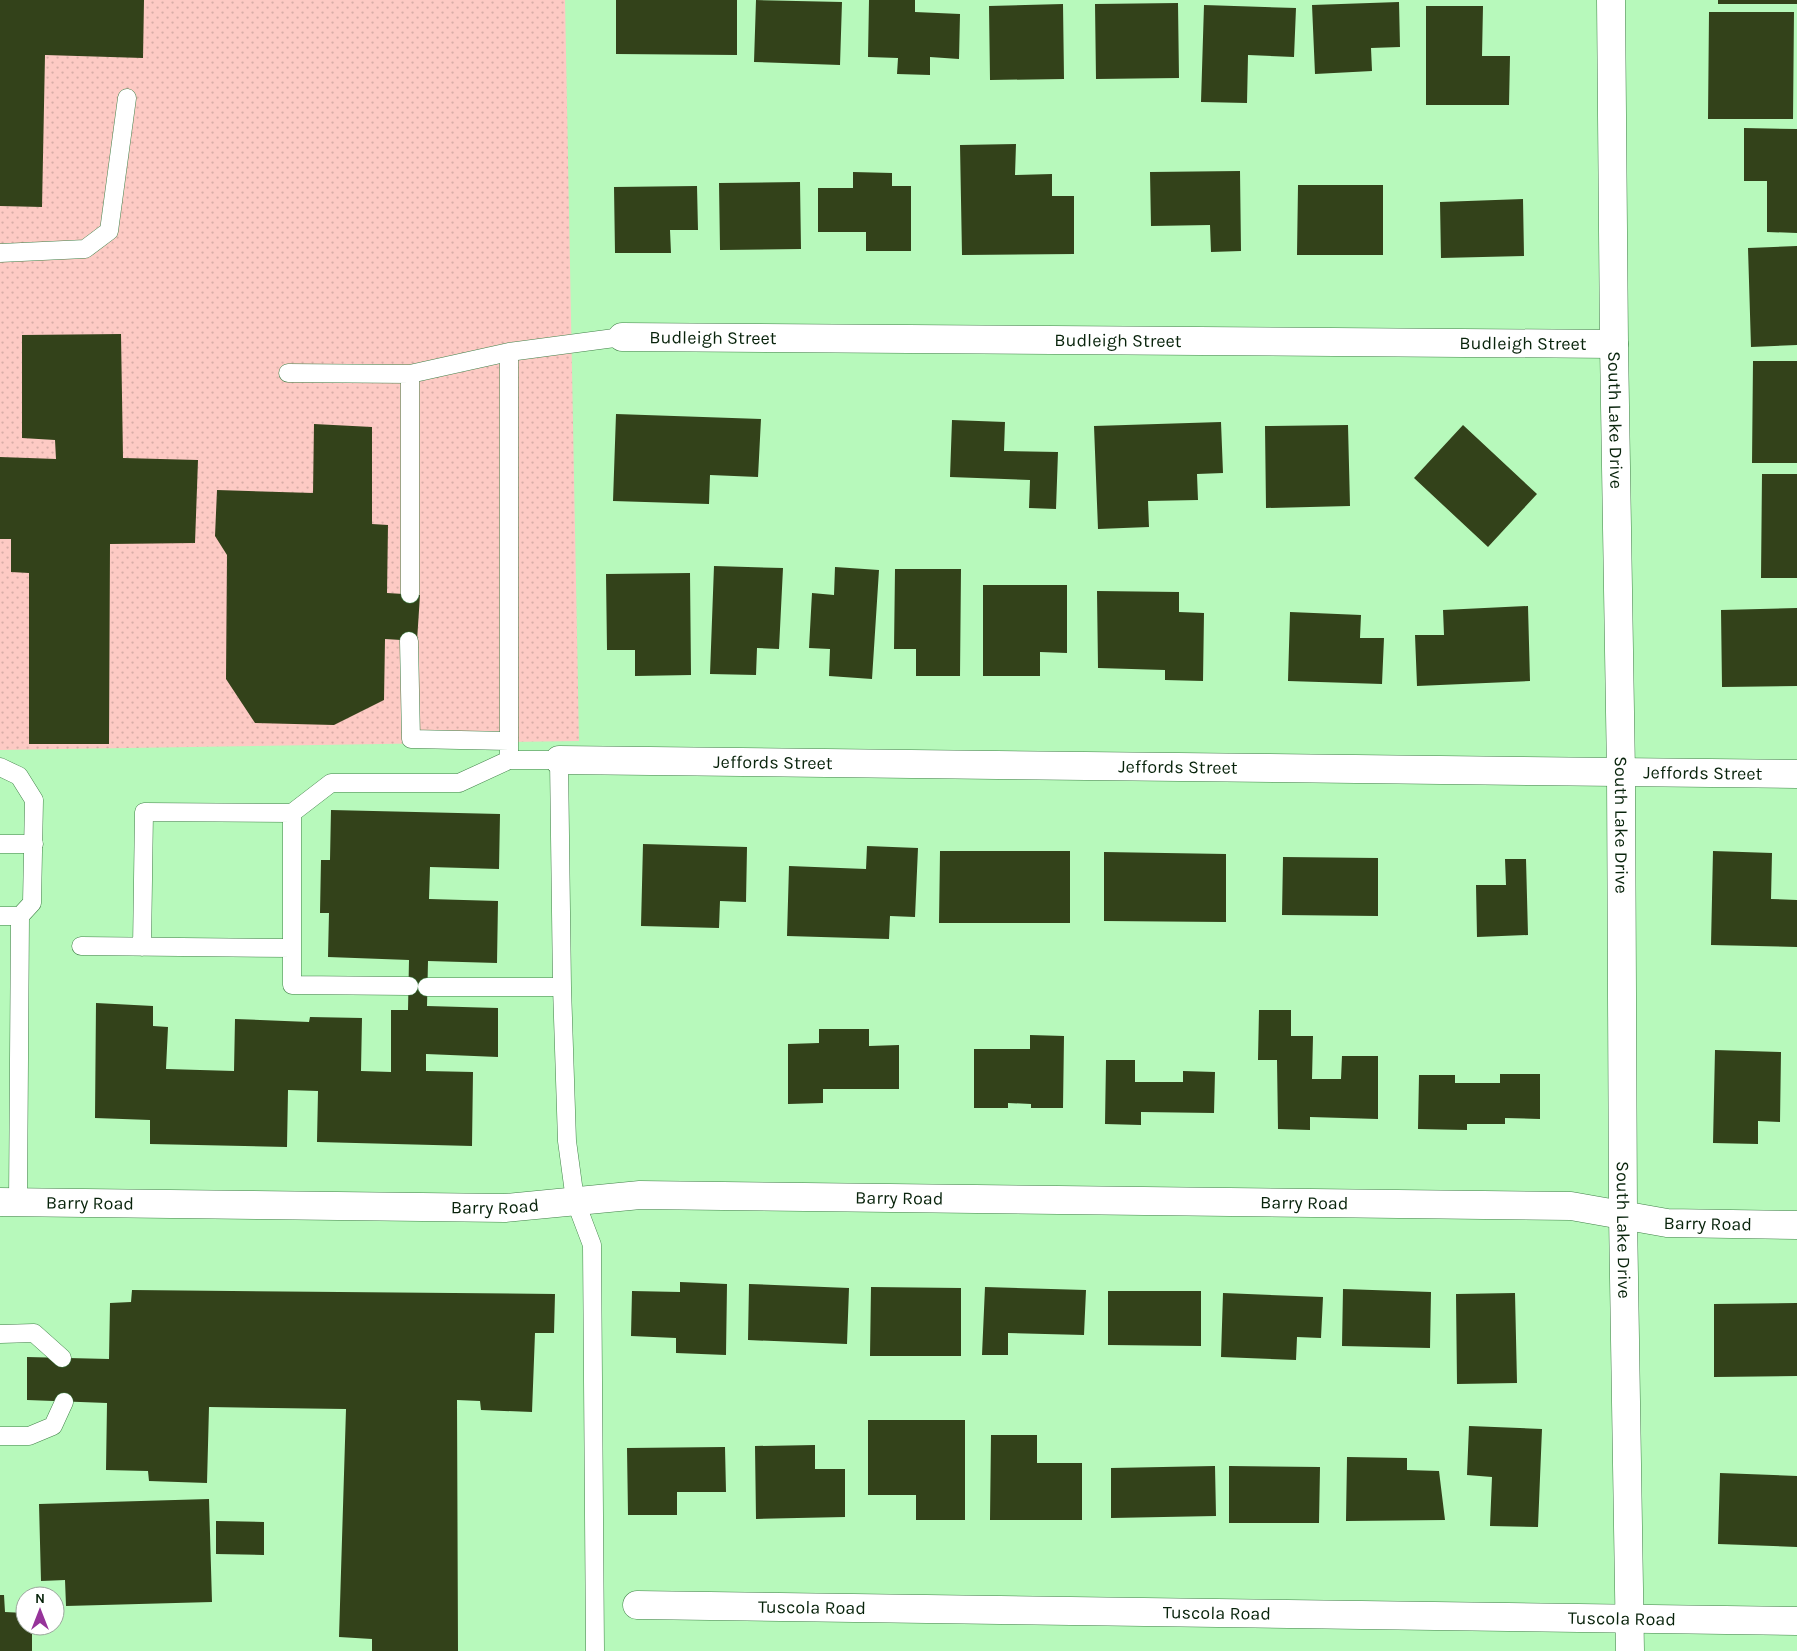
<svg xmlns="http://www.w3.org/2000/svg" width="1797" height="1651" viewBox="0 0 1797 1651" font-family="Karla,sans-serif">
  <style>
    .park { fill: url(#park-dots) }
    .building { fill: #33421a }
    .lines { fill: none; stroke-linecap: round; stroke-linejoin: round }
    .lane-casing { stroke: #418048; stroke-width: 19 }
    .street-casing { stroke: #418048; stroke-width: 29 }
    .secondary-casing { stroke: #418048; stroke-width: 29 }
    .lane { stroke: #fff; stroke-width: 18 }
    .street { stroke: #fff; stroke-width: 28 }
    .secondary { stroke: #fff; stroke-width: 28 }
    .labels { text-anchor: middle; stroke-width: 5; stroke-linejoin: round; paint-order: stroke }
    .street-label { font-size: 18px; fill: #08230b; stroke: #fff }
  </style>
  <defs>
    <pattern id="park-dots" width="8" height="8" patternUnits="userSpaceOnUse" patternTransform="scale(1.25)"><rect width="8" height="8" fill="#fdcac4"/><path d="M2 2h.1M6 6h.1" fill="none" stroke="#d7ada7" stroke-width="1.8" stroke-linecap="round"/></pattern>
  </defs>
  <rect width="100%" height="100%" fill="#b7f9bb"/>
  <path class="park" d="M 0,0 L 565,0 L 579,741 L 0,750 Z"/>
  <path class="building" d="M 0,0 L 144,0 L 143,58 L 45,55 L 42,207 L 0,206 Z
    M 616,0 L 737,0 L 737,55 L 616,54 Z
    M 756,0 L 842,2 L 840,65 L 754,62 Z
    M 869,0 L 915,0 L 915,12 L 960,14 L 959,59 L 930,57 L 930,75 L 897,74 L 898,58 L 868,57 Z
    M 1718,0 L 1797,0 L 1797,4 L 1718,4 Z
    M 1399,2 L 1400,47 L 1371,48 L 1372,71 L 1315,74 L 1312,5 Z
    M 1178,3 L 1179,78 L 1096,79 L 1095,4 Z
    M 1063,4 L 1064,79 L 990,80 L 989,6 Z
    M 1204,5 L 1296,8 L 1294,57 L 1248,55 L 1247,103 L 1201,102 Z
    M 1426,6 L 1483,6 L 1482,56 L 1510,56 L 1509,105 L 1426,105 Z
    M 1709,12 L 1794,12 L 1793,119 L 1708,119 Z
    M 1744,128 L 1797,129 L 1797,233 L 1767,232 L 1767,181 L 1744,181 Z
    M 1016,144 L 1015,175 L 1052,174 L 1052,196 L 1074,196 L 1074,254 L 962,255 L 960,145 Z
    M 1240,171 L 1241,251 L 1211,252 L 1210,225 L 1151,226 L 1150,172 Z
    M 853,172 L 892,173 L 892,186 L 911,186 L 911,251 L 866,251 L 866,232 L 818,232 L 818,188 L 853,188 Z
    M 800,182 L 801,249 L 720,250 L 719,183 Z
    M 1298,185 L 1383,185 L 1383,255 L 1297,255 Z
    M 697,186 L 698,230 L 670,230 L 671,253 L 615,253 L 614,187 Z
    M 1523,199 L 1524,256 L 1441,258 L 1440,202 Z
    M 1797,246 L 1797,345 L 1751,347 L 1748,248 Z
    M 121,334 L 123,458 L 198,460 L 195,543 L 110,544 L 109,744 L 29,744 L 29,573 L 11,572 L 11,539 L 0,539 L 0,457 L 56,459 L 55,440 L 22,438 L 22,335 Z
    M 1753,361 L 1797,361 L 1797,463 L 1752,463 Z
    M 616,414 L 761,419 L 758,477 L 710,475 L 709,504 L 613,501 Z
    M 952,420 L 1005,422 L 1004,451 L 1058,452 L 1056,509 L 1029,508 L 1030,480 L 950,477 Z
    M 1221,422 L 1223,473 L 1197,474 L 1198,500 L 1148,501 L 1149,527 L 1098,529 L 1094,426 Z
    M 314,424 L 372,427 L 372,524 L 388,525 L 387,593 L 420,595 L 417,641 L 385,639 L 384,700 L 334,725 L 255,723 L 226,679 L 227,555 L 215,536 L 217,490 L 313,493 Z
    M 1348,425 L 1350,506 L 1266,508 L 1265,426 Z
    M 1463,425 L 1537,494 L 1488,547 L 1414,478 Z
    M 1762,474 L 1797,474 L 1797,578 L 1761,578 Z
    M 714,566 L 783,568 L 779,649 L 757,648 L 756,675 L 710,674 Z
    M 835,567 L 879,570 L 872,679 L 829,676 L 830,649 L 809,648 L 812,593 L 834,595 Z
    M 895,569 L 961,569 L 960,676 L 916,676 L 916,649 L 894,649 Z
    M 690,573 L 691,675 L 635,676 L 635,650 L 607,650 L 606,574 Z
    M 983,585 L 1067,585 L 1067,653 L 1040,652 L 1040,676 L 983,676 Z
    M 1097,591 L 1179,592 L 1179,612 L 1204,613 L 1203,681 L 1165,680 L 1165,670 L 1098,668 Z
    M 1528,606 L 1530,681 L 1417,686 L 1415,635 L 1444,635 L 1443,610 Z
    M 1797,608 L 1797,686 L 1722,687 L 1721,610 Z
    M 1290,612 L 1361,615 L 1360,638 L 1384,638 L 1382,684 L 1288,681 Z
    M 331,810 L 500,814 L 499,869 L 430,867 L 429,899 L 498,901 L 497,963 L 428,961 L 427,1006 L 498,1008 L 498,1057 L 426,1054 L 426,1071 L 473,1072 L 472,1146 L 317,1142 L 318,1091 L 288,1090 L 287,1147 L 150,1144 L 150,1120 L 95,1118 L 96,1003 L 153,1006 L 153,1026 L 168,1027 L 166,1069 L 234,1071 L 235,1019 L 309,1022 L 310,1017 L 362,1018 L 361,1071 L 391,1072 L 391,1010 L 408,1010 L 409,960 L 328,957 L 329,913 L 320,913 L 321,860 L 330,860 Z
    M 643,844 L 747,847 L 746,902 L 720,901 L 719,928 L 641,926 Z
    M 867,846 L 918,848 L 915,917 L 890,916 L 889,939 L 787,936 L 789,866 L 866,869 Z
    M 940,851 L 1070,851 L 1070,923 L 939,923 Z
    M 1713,851 L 1772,853 L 1771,899 L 1797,900 L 1797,947 L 1711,945 Z
    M 1104,852 L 1226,854 L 1226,922 L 1104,921 Z
    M 1283,857 L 1378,858 L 1378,916 L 1282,915 Z
    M 1505,859 L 1526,859 L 1528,935 L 1477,937 L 1476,885 L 1506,885 Z
    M 1259,1010 L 1291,1010 L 1291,1036 L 1313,1036 L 1312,1079 L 1341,1079 L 1342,1056 L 1378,1056 L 1378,1119 L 1310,1117 L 1310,1130 L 1278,1129 L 1277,1060 L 1258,1060 Z
    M 819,1029 L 869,1029 L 869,1046 L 899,1045 L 899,1089 L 823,1089 L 823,1103 L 788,1104 L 788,1044 L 819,1043 Z
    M 1030,1035 L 1064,1036 L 1063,1108 L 1031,1108 L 1031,1104 L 1008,1103 L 1008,1108 L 974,1108 L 974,1049 L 1030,1049 Z
    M 1715,1050 L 1781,1052 L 1780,1122 L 1758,1121 L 1758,1144 L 1713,1143 Z
    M 1106,1060 L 1135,1060 L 1135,1082 L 1183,1082 L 1183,1071 L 1215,1072 L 1214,1113 L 1141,1112 L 1141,1125 L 1105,1124 Z
    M 1500,1074 L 1540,1074 L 1540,1119 L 1505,1118 L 1505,1124 L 1467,1124 L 1467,1130 L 1418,1129 L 1419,1075 L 1455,1075 L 1455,1083 L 1500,1083 Z
    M 680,1282 L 727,1284 L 726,1355 L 676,1353 L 676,1338 L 631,1336 L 632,1291 L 680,1292 Z
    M 749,1284 L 849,1288 L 847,1344 L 748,1340 Z
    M 871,1287 L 961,1288 L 961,1356 L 870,1356 Z
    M 985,1287 L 1086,1290 L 1084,1335 L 1008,1333 L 1008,1355 L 982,1355 Z
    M 1343,1289 L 1431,1292 L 1430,1348 L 1342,1346 Z
    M 132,1290 L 555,1294 L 554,1333 L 535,1333 L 532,1412 L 481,1410 L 480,1401 L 457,1400 L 458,1651 L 372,1651 L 372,1639 L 339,1637 L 346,1409 L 209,1407 L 207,1483 L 149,1481 L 148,1471 L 106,1470 L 107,1403 L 27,1400 L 27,1357 L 109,1359 L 110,1303 L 131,1302 Z
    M 1108,1291 L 1201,1291 L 1201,1346 L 1108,1345 Z
    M 1223,1293 L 1323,1297 L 1321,1338 L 1297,1337 L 1296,1360 L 1221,1357 Z
    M 1515,1293 L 1517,1383 L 1457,1384 L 1456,1294 Z
    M 1797,1303 L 1797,1376 L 1714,1377 L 1714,1304 Z
    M 868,1420 L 965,1420 L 965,1520 L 916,1520 L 916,1495 L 868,1495 Z
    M 1469,1426 L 1542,1429 L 1538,1527 L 1490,1526 L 1492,1477 L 1467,1475 Z
    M 991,1435 L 1037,1435 L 1037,1463 L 1082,1463 L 1082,1520 L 990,1520 Z
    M 815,1445 L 815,1469 L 845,1469 L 845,1517 L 756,1519 L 755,1446 Z
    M 725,1447 L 726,1492 L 677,1492 L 677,1515 L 628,1515 L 627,1448 Z
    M 1347,1457 L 1407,1458 L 1407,1470 L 1439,1471 L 1445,1520 L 1346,1521 Z
    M 1215,1466 L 1216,1516 L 1111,1518 L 1111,1468 Z
    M 1229,1466 L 1320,1467 L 1319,1523 L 1229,1523 Z
    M 1720,1473 L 1797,1476 L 1797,1547 L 1718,1544 Z
    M 209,1499 L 212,1602 L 66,1606 L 65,1580 L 41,1581 L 39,1504 Z
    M 216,1521 L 264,1522 L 264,1555 L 216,1554 Z
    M 0,1595 L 4,1595 L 5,1612 L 25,1613 L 25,1626 L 32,1626 L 32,1651 L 0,1651 Z"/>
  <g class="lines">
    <g class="lane-casing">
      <path id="lane" d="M 0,253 L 85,249 L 109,231 L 127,98
        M 509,352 L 509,760
        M 288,373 L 410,374 L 509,352 L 622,337
        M 410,374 L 410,594
        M 409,641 L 411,739 L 509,741
        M 0,767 L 19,776 L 34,800 L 32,903 L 20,916 L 18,1203
        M 292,813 L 292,985 L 409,986
        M 0,844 L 34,844
        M 0,916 L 20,916
        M 81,946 L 292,948
        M 142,947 L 144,812 L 292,813 L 331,783 L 459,783 L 509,760 L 559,760 L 562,987 L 567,1141 L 575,1200 L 592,1245 L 595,1651
        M 427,987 L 562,987
        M 0,1334 L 34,1333 L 62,1358
        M 0,1436 L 29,1436 L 53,1426 L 64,1402"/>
    </g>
    <g class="street-casing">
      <g id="street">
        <path id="s1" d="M 622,337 L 1614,344"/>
        <path id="s2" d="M 559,760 L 1797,774"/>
        <path id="s3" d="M 0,1202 L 505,1208 L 640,1195 L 1571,1206 L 1667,1223 L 1797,1225"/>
        <path id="s4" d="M 637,1605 L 1797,1621"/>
      </g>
    </g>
    <g class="secondary-casing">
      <g id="secondary">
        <path id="s5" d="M 1611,0 L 1614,344 L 1621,773 L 1623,1215 L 1630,1651"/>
      </g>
    </g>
    <use href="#lane" class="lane"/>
    <use href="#street" class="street"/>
    <use href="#secondary" class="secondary"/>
  </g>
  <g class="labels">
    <g class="street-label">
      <text dy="6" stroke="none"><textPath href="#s1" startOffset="91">Budleigh Street</textPath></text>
      <text dy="6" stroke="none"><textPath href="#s1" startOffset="496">Budleigh Street</textPath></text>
      <text dy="6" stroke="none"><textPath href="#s1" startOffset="901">Budleigh Street</textPath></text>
      <text dy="6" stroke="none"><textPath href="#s5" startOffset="420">South Lake Drive</textPath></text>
      <text dy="6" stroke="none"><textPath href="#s2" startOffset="214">Jeffords Street</textPath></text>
      <text dy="6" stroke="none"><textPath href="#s2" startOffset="619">Jeffords Street</textPath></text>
      <text dy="6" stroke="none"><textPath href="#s2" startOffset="1144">Jeffords Street</textPath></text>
      <text dy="6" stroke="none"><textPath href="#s5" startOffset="825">South Lake Drive</textPath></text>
      <text dy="6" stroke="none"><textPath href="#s3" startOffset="900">Barry Road</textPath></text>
      <text dy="6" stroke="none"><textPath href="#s3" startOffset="90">Barry Road</textPath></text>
      <text dy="6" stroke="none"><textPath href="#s3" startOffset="1305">Barry Road</textPath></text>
      <text dy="6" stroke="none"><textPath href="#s3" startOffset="495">Barry Road</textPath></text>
      <text dy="6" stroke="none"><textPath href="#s3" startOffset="1710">Barry Road</textPath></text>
      <text dy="6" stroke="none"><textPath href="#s5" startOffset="1230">South Lake Drive</textPath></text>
      <text dy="6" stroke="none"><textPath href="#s4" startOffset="175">Tuscola Road</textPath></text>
      <text dy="6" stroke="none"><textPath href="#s4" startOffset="580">Tuscola Road</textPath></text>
      <text dy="6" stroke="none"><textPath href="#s4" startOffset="985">Tuscola Road</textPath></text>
    </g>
  </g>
  <g transform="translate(40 1611)"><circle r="24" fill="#ffffff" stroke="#9ca79d"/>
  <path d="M0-4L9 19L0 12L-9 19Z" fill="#96339a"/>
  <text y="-8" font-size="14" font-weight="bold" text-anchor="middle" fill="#08230b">N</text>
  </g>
</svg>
